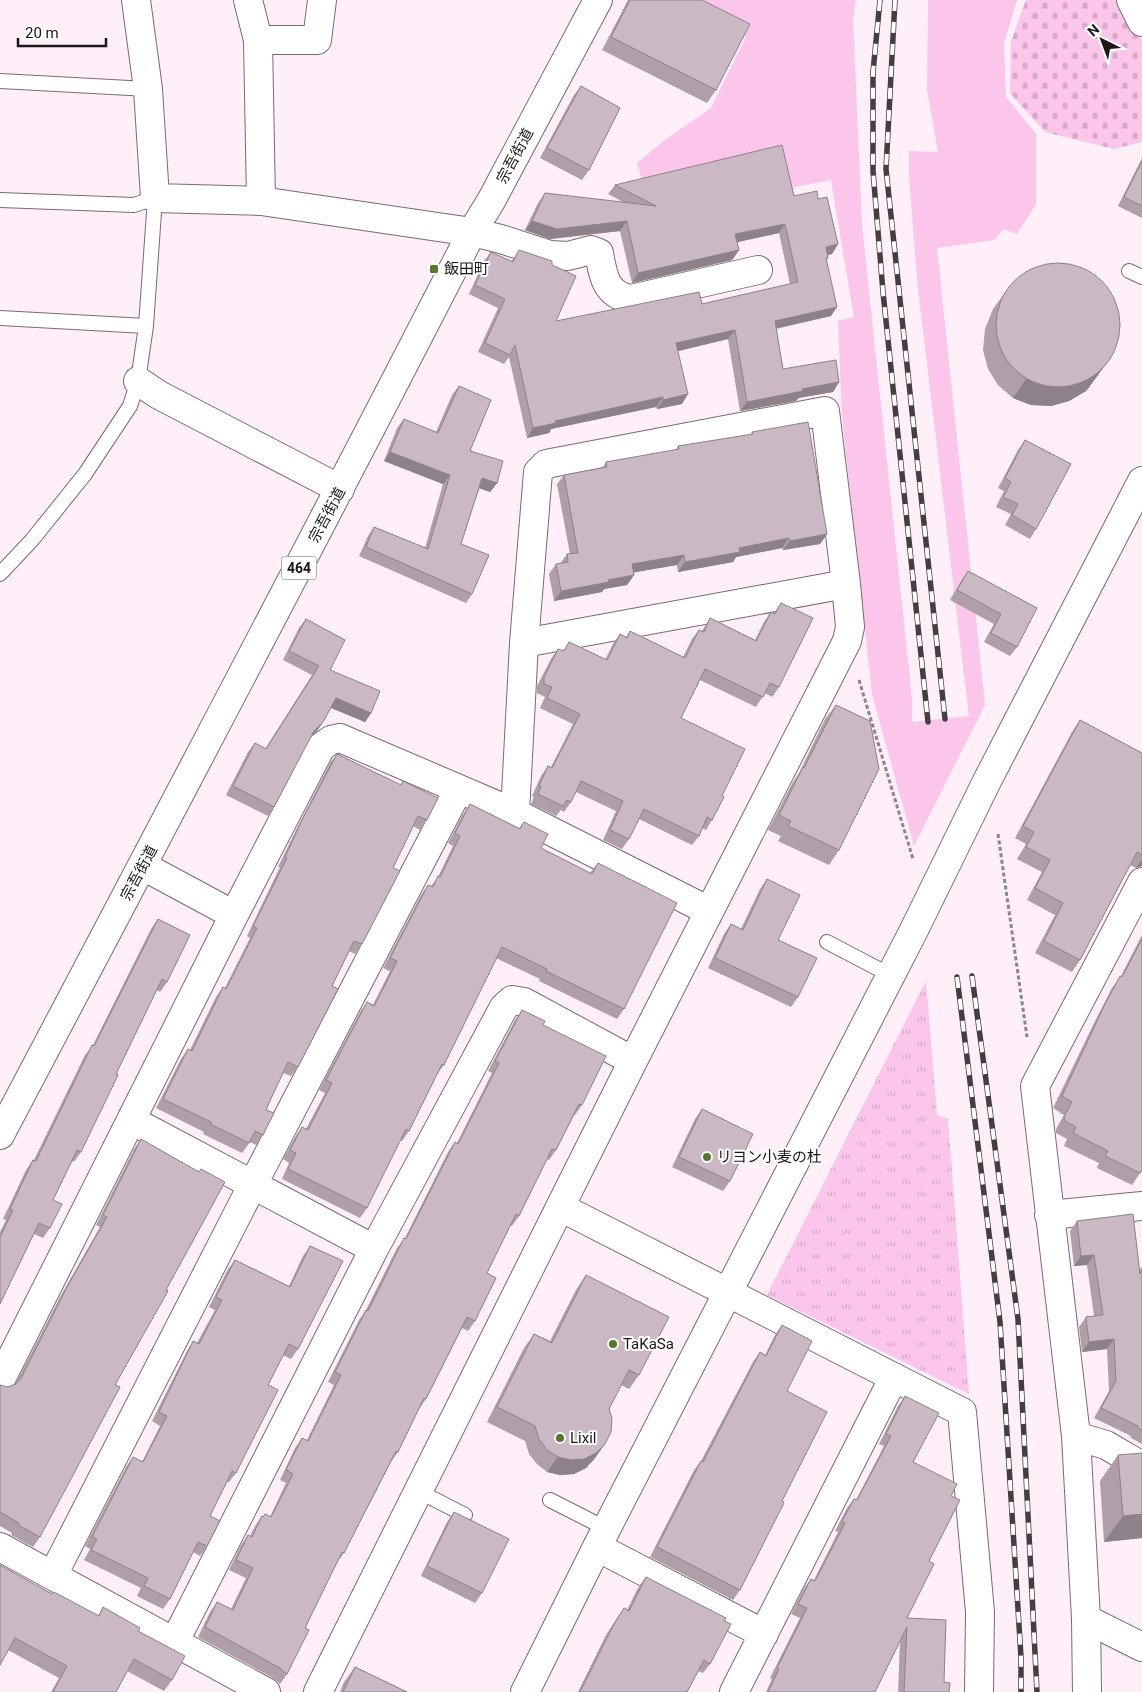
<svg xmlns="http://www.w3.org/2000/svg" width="1142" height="1692" viewBox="0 0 1142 1692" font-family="Roboto,'Noto Sans JP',sans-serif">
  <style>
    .green { fill: #fcc6ea }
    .cemetery { fill: url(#cemetery-stones) }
    .park { fill: url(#park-tufts) }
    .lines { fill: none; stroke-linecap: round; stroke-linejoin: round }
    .lane-casing { stroke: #7a6a75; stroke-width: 16 }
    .street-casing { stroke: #7a6a75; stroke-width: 30 }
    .secondary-casing { stroke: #7a6a75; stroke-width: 30 }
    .highway-casing { stroke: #7a6a75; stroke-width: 30 }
    .path { stroke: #8f848b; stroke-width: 3; stroke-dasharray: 4 2.5; stroke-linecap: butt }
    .lane { stroke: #fff; stroke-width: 14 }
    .street { stroke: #fff; stroke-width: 28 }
    .secondary { stroke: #fff; stroke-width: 28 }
    .highway { stroke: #fff; stroke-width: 28 }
    .rail-casing { stroke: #443d42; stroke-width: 5.5 }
    .rail { stroke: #fff; stroke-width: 4; stroke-dasharray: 11; stroke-linecap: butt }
    .wall { fill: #ae9fa9 }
    .shaded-wall { fill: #8d8289 }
    .building { fill: #cab9c4; stroke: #8d8289 }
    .poi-dot { fill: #57772d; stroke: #fff; stroke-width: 2 }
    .labels { text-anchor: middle; stroke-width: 4; stroke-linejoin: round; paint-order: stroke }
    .shield { fill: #fff; stroke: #605c5f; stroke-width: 1 }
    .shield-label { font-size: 14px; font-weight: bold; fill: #1c161a }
    .street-label { font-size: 15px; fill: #1c161a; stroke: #fff }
    .poi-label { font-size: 15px; fill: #1c161a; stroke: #fff; text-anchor: start }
  </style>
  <defs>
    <pattern id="cemetery-stones" width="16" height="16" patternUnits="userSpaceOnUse" patternTransform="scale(1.25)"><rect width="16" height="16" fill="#fcc6ea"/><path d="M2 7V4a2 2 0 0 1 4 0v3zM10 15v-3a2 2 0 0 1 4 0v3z" fill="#d7a9c8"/></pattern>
    <pattern id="park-tufts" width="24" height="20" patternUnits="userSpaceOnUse" patternTransform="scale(1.25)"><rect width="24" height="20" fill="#fcc6ea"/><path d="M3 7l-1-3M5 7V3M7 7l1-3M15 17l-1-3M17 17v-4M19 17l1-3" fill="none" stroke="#d7a9c8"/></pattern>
  </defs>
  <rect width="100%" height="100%" fill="#feeff9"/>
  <path class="green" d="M 684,0 L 856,0 L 853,18 L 862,225 L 912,699 L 912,722 L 969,716 L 918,288 L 909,178 L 909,151 L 938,152 L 927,90 L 928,0 L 1017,0 L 1004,43 L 1006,97 L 1036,134 L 1036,204 L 1017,234 L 1004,229 L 994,240 L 937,248 L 985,705 L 914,846 L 872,694 L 842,418 L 838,321 L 854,317 L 831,180 L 790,188 L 643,183 L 637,163 L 665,140 L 711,108 L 746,37 Z"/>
  <path class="cemetery" d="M 1026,0 L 1123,0 L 1142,41 L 1142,142 L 1114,149 L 1045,132 L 1010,93 L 1011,42 Z"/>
  <path class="park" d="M 926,981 L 937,1115 L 948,1119 L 969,1394 L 767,1295 Z"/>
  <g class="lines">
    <g class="lane-casing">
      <path id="lane" d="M 0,81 L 148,89
        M 0,200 L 134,205 L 155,198 L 146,326 L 138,381 L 130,406 L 85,474 L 32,540 L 0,574
        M 1129,271 L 1142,277
        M 0,318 L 146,326
        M 827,942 L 890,975
        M 418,1491 L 465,1515
        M 550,1500 L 607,1529"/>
    </g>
    <g class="street-casing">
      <path id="street" d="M 136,0 L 148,89 L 155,198 L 261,201 L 472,232 L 501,239 L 550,255 L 568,256 L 591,250 L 599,253 C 603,275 605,295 631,299 L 758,270
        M 248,0 L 258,40 L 261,201
        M 1131,0 L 1142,22
        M 258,40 L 317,40 L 322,0
        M 138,381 L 159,395 L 340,489
        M 524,643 L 846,584
        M 143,866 L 234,915
        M 131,1120 L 374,1249
        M 560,1207 L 962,1412 L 980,1612 L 979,1692
        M 1049,1215 L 1142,1206
        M 0,1381 L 234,915 L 321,747 L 331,740 L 340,738 L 515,813 L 709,911
        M 1076,1436 L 1106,1445 L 1142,1466
        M 0,1547 L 266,1692
        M 597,1547 L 764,1634
        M 53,1575 L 253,1184 L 458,790
        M 1086,1619 L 1142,1647
        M 174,1643 L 374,1249 L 504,1007 L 512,1000 L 524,1002 L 633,1061
        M 318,1692 L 633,1061 L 847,641 L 850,627 L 846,584 L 825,411 L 546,464 L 538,472 L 524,643 L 515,813
        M 734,1692 L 894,1377
        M 1087,1692 L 1086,1619 L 1076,1436 L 1035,1086 L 1142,882"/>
    </g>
    <g class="secondary-casing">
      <path id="secondary" d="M 525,1692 L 597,1547 L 914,930 L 987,781 L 1142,481"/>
    </g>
    <g class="highway-casing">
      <path id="highway" d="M 0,1135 C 158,835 317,535 472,232 L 491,201 L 598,0"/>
    </g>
    <path class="path" d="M 859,680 L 913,859
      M 998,834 L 1027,1037"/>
    <use href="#lane" class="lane"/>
    <use href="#street" class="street"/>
    <use href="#secondary" class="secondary"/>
    <use href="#highway" class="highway"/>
    <g class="rail-casing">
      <path id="rail" d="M 880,0 L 873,72 L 873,171 L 883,292 L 928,722
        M 895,0 L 886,169 L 945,719
        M 972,976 L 1018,1319 L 1037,1692
        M 957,977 L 1000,1322 L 1021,1657 L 1021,1692"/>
    </g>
    <use href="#rail" class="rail"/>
  </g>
  <path class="wall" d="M 628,0 L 702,0 L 716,90 L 707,103 L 602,50 Z
    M 581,86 L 589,170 L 582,180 L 540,158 L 574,95 Z
    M 1142,158 L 1142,218 L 1118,206 Z
    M 615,185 L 794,196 L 818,199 L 838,244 L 832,254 L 828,255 L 828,258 L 826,261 L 831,316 L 776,329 L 783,369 L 839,382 L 833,392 L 798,398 L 796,401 L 740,411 L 728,339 L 678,351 L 682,404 L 657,409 L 656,407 L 551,429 L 549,433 L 527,438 L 509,357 L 504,364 L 478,352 L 498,308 L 469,294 L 484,261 L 491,252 L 511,262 L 519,250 L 552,265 L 556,321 L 702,304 L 790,284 L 779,233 L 737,242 L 739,250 L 732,260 L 632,283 L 620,231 L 550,239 L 525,230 L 538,203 L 545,193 L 625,203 L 608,194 Z
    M 1007,290 L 1098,375 L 1086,391 L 1069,401 L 1051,406 L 1031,405 L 1013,398 L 998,385 L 988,369 L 983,350 L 985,329 L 993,309 Z
    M 459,386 L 470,451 L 497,483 L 490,492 L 479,488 L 461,544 L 472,594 L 466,603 L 359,556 L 368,536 L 374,527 L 425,548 L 443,484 L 384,461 L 397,428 L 404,419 L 436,432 L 452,395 Z
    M 752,432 L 827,534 L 820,544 L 783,550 L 782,548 L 736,557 L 733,562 L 678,572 L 677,565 L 634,572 L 634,575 L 627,585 L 604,589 L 602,592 L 554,601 L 549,574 L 556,564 L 560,564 L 567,554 L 570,554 L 557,484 L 564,475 L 603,467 L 606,462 L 676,450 L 678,446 L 751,435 Z
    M 1025,440 L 1036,529 L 1030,539 L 1005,525 L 1011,514 L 996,507 L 1004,491 L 998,488 L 1018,450 Z
    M 968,571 L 1037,608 L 1017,647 L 1010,656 L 984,642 L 994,624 L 950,600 L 961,581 Z
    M 781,603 L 779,687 L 772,697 L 765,693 L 756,707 L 700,680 L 681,718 L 722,796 L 712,820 L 706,830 L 702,828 L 699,836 L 692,845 L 639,819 L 629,839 L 622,849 L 603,840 L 616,811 L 576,792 L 571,802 L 564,812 L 561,810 L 556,816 L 531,804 L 534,797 L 532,796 L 541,776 L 548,766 L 551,767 L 573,724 L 540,708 L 545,697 L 537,693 L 537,686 L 551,659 L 558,649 L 563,651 L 569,642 L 605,660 L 613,644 L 620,634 L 626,637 L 630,631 L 683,657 L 692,639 L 699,630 L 702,631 L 710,618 L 755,640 L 764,622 L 771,612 L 774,613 Z
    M 306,619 L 330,670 L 371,713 L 365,722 L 331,708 L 317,731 L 310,737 L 274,807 L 268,816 L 226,795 L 248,752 L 255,743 L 265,749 L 312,675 L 283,660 L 299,628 Z
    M 836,705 L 839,850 L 829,865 L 778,841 L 781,836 L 768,830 L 793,782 L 799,773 L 825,719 Z
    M 1080,720 L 1142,753 L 1142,866 L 1136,868 L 1130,865 L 1080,960 L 1072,972 L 1035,953 L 1055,915 L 1027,900 L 1042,872 L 1017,859 L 1026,844 L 1015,838 L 1072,732 Z
    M 337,754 L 400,785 L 403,781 L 427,820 L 420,830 L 413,826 L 393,868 L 362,944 L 355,954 L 349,951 L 332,986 L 298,1067 L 291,1076 L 283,1073 L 269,1103 L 266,1110 L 263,1135 L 256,1145 L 250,1142 L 242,1153 L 203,1134 L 204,1132 L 156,1108 L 181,1059 L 188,1049 L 190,1050 L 216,997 L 223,987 L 225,988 L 250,938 L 247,936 L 280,867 L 278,867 L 296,830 L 330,763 Z
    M 470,804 L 519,828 L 524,822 L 541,848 L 590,873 L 598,863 L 624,1009 L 617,1019 L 539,981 L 540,979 L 496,958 L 444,1065 L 437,1074 L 409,1131 L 402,1141 L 400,1140 L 367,1208 L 360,1218 L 282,1179 L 289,1163 L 283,1159 L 295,1137 L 302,1127 L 306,1129 L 325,1093 L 319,1090 L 360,1012 L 367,1002 L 373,1005 L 390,971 L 383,968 L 421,895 L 428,885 L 431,886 L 438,877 L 453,846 L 448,843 L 463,814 Z
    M 767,879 L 778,940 L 798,997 L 791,1007 L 708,968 L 724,934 L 731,924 L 741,929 L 760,889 Z
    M 158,919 L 167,982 L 160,992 L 157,990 L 116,1074 L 81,1152 L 74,1162 L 72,1161 L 53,1200 L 50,1228 L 43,1238 L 34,1234 L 0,1304 L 0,1232 L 6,1220 L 3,1219 L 26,1170 L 33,1160 L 34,1160 L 85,1055 L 93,1045 L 151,929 Z
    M 1142,935 L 1142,1170 L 1132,1185 L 1097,1168 L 1099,1163 L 1064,1146 L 1067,1139 L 1056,1133 L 1056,1129 L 1064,1115 L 1053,1108 L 1096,1019 L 1112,988 L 1121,976 Z
    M 522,1010 L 543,1025 L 582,1105 L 575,1115 L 574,1115 L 556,1150 L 549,1160 L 547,1159 L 519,1216 L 512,1226 L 510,1225 L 487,1273 L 475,1321 L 468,1331 L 462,1328 L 426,1399 L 419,1409 L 398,1452 L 391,1462 L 344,1553 L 337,1562 L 305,1628 L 287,1674 L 280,1684 L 273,1678 L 198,1637 L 210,1612 L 217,1602 L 231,1609 L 246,1578 L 229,1570 L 241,1545 L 248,1535 L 250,1536 L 255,1526 L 262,1516 L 263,1517 L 265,1514 L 270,1517 L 286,1483 L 280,1480 L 295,1448 L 302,1438 L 307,1440 L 334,1385 L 328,1382 L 359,1320 L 366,1310 L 397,1248 L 405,1238 L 448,1152 L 455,1142 L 457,1143 L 492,1073 L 488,1071 L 515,1020 Z
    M 702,1109 L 730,1181 L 723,1191 L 672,1167 L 695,1119 Z
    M 141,1139 L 166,1290 L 115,1385 L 40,1537 L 33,1547 L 11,1535 L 12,1533 L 0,1526 L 0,1385 L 8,1387 L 16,1383 L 60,1297 L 100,1227 L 96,1225 L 134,1149 Z
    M 1077,1221 L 1139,1271 L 1142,1267 L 1142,1444 L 1131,1438 L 1131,1436 L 1094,1418 L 1109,1391 L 1107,1349 L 1082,1352 L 1079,1327 L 1086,1317 L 1094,1316 L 1087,1265 L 1074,1266 L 1070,1231 Z
    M 310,1246 L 298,1349 L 291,1359 L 283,1355 L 268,1385 L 236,1473 L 229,1482 L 227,1482 L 210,1516 L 207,1546 L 200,1556 L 193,1552 L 170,1599 L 163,1609 L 137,1596 L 141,1588 L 84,1560 L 90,1549 L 85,1546 L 126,1467 L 133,1457 L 142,1462 L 160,1426 L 152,1421 L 187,1351 L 193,1341 L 197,1343 L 215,1310 L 209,1307 L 228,1269 L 235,1260 L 289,1286 L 303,1256 Z
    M 586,1275 L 639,1375 L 629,1389 L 621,1385 L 609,1409 L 595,1458 L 586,1468 L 574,1474 L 560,1475 L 547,1472 L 537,1464 L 529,1454 L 525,1441 L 487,1422 L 524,1348 L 534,1334 L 550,1341 L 576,1290 Z
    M 782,1325 L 787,1391 L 782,1501 L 740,1590 L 733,1600 L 650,1557 L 694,1470 L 701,1461 L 753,1362 L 760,1352 L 765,1355 L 775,1335 Z
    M 905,1396 L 913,1462 L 951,1496 L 929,1561 L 907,1618 L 949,1692 L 898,1692 L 900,1641 L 875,1692 L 766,1692 L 772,1679 L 770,1678 L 800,1618 L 791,1614 L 804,1588 L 811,1579 L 814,1580 L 838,1532 L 835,1531 L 847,1508 L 854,1499 L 856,1500 L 884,1446 L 879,1444 L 898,1406 Z
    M 1118,1455 L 1142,1538 L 1104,1542 L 1100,1481 Z
    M 454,1512 L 482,1593 L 475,1603 L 421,1576 L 447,1522 Z
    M 0,1565 L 52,1594 L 98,1616 L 103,1607 L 138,1631 L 172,1680 L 164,1691 L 127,1671 L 116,1692 L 51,1692 L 59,1678 L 8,1650 Z
    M 646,1577 L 724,1621 L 710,1664 L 703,1673 L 698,1671 L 687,1692 L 578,1692 L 606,1635 L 617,1618 L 624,1608 L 627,1610 L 639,1586 Z
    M 355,1667 L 407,1692 L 340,1692 L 344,1682 Z"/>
  <path class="shaded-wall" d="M 532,221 L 627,221 L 620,231 L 550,239 L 525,230 Z
    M 785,224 L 779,233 L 729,244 L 735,234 Z
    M 838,244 L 832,254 L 819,257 L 826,247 Z
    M 739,250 L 732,260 L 632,283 L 638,273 Z
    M 837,307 L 831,316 L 768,330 L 775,321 Z
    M 735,330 L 728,339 L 670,353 L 676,343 Z
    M 1111,357 L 1098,375 L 1086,391 L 1069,401 L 1051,406 L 1031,405 L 1013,398 L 1026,379 Z
    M 839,382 L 833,392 L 798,398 L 796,401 L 740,411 L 747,402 L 802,389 Z
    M 688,394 L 682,404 L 657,409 L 663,400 Z
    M 663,397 L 656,407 L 551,429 L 549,433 L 527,438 L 533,428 L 555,421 Z
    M 390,452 L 450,475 L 443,484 L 384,461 Z
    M 482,478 L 497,483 L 490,492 L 476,487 Z
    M 827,534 L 820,544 L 783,550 L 790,541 Z
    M 789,538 L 782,548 L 736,557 L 733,562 L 678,572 L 685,562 L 739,548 Z
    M 684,555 L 677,565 L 625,574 L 632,564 Z
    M 634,575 L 627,585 L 604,589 L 602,592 L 554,601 L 561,591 L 608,580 Z
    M 336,698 L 371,713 L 365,722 L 329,707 Z
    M 323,722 L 317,731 L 307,740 L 314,731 Z
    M 1142,859 L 1142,866 L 1136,868 Z
    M 1094,1255 L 1087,1265 L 1074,1266 L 1081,1256 Z
    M 1114,1339 L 1107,1349 L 1082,1352 L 1089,1342 Z
    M 605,1444 L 595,1458 L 586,1468 L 574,1474 L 560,1475 L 547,1472 L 558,1457 Z
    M 1142,1514 L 1142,1538 L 1104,1542 L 1123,1516 Z"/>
  <path class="building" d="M 630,0 L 702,0 L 750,24 L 716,90 L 611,37 Z
    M 581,86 L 620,108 L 589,170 L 547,148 Z
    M 782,145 L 794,196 L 817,191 L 818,199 L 827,197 L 838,244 L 826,247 L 828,258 L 826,258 L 837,307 L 775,321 L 783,369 L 836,360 L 839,382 L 802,389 L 803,391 L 747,402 L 735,330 L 676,343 L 688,394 L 663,400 L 663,397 L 555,421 L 556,423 L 533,428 L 515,345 L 510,355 L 485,343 L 505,299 L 475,285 L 491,252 L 513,262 L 519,250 L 552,261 L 552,265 L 576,276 L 556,321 L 699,292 L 702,304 L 798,282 L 785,224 L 735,234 L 739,250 L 638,273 L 627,221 L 557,229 L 532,221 L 545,193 L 656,206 L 615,185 Z
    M 1142,161 L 1142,206 L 1124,197 Z
    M996 325a62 62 0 1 1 124 0a62 62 0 1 1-124 0Z
    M 459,386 L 491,400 L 470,451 L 503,461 L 497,483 L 482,478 L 461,544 L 489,555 L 472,594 L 366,547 L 374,527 L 428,549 L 450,475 L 390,452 L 404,419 L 438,433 Z
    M 808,422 L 827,534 L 790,541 L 789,538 L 739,548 L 740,552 L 685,562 L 684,555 L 632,564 L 634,575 L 608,580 L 609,582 L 561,591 L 556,564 L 568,562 L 567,554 L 578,553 L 564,475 L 607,467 L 606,462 L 679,449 L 678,446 L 753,434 L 752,432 Z
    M 1025,440 L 1071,464 L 1036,529 L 1012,515 L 1018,504 L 1003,497 L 1011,482 L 1005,478 Z
    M 968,571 L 1037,608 L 1017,647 L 991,633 L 1001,614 L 957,590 Z
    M 781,603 L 813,618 L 779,687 L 770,683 L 763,697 L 705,669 L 681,718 L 745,749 L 722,796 L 724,797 L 712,820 L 707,817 L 699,836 L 644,809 L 629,839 L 610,830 L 623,801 L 581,781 L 571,802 L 567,800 L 563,806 L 538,794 L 541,787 L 539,786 L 548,766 L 552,768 L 580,714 L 547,698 L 552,687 L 544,684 L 544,677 L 558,649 L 564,651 L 569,642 L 607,660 L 620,634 L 627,638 L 630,631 L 685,658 L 699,630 L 704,632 L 710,618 L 756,641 L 771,612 L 775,614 Z
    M 306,619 L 345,640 L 330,670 L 380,691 L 371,713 L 336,698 L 323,722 L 314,731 L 274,807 L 233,786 L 255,743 L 266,749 L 319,666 L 289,651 Z
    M 836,705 L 870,721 L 879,769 L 839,850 L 788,826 L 791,821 L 779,815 L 803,767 L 804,768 Z
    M 1080,720 L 1142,753 L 1142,855 L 1137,852 L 1080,960 L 1044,941 L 1063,903 L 1035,888 L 1050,860 L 1026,847 L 1034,832 L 1023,826 Z
    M 337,754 L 401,785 L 403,781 L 438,798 L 427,820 L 418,816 L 393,868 L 400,871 L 362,944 L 354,941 L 332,986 L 338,989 L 298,1067 L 288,1062 L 269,1103 L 266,1110 L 274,1113 L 263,1135 L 255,1131 L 249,1143 L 210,1124 L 211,1122 L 163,1099 L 188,1049 L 192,1051 L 223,987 L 226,989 L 257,928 L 253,926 L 287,858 L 285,857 L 302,820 Z
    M 470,804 L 520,829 L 524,822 L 548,834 L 541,848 L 592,874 L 598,863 L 677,903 L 624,1009 L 546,971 L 547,969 L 502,947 L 444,1065 L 442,1064 L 409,1131 L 406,1129 L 367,1208 L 288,1169 L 296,1153 L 290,1150 L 302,1127 L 308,1130 L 332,1083 L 326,1080 L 367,1002 L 374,1006 L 386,983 L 397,961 L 390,958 L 428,885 L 433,887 L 438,876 L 440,877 L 460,836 L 455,833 Z
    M 767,879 L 800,895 L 778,940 L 817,958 L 798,997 L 715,958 L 731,924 L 743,930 Z
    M 158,919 L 190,935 L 167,982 L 162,979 L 116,1074 L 118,1075 L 81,1152 L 77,1150 L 53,1200 L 62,1204 L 50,1228 L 39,1223 L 0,1304 L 0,1237 L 13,1210 L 10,1209 L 33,1160 L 36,1161 L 92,1045 L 94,1046 Z
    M 1142,939 L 1142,1170 L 1140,1173 L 1105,1156 L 1108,1151 L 1073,1133 L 1076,1127 L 1065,1121 L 1064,1117 L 1072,1102 L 1062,1096 L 1104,1006 L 1120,976 L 1122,977 Z
    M 522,1010 L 545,1021 L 543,1025 L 606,1056 L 582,1105 L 579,1104 L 556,1150 L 552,1149 L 519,1216 L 516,1214 L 487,1273 L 496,1278 L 475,1321 L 467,1317 L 426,1399 L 424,1398 L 398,1452 L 396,1451 L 344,1553 L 342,1552 L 305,1628 L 309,1630 L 287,1674 L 280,1668 L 205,1627 L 217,1602 L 233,1610 L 253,1568 L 236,1560 L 248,1535 L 252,1537 L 262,1516 L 263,1517 L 265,1514 L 271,1517 L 293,1474 L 286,1470 L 302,1438 L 308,1441 L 341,1375 L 335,1372 L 366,1310 L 368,1311 L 404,1238 L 406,1239 L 455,1142 L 458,1144 L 499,1063 L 495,1061 Z
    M 702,1109 L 753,1134 L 730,1181 L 679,1157 Z
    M 141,1139 L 199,1172 L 201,1169 L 225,1182 L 166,1290 L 168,1291 L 115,1385 L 120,1387 L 40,1537 L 18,1525 L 19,1523 L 0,1512 L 0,1385 L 8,1387 L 16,1384 L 21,1378 L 67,1287 L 107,1217 L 103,1215 Z
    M 1133,1214 L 1140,1274 L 1142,1270 L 1142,1430 L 1138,1428 L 1138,1426 L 1101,1408 L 1116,1381 L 1114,1339 L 1089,1342 L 1086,1317 L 1103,1315 L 1094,1255 L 1081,1256 L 1077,1221 Z
    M 310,1246 L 343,1261 L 298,1349 L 289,1344 L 268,1385 L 278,1390 L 247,1451 L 236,1473 L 232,1471 L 210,1516 L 220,1521 L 207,1546 L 198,1542 L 170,1599 L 144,1586 L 148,1578 L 91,1550 L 97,1539 L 92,1537 L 133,1457 L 143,1462 L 167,1416 L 159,1412 L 193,1341 L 199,1344 L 222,1300 L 216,1297 L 235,1260 L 290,1287 Z
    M 586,1275 L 669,1317 L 639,1375 L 629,1370 L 609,1409 L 612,1418 L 611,1432 L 605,1444 L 596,1453 L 584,1459 L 571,1460 L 558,1457 L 547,1450 L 539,1439 L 535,1426 L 497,1407 L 534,1334 L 552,1343 Z
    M 782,1325 L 812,1341 L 787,1391 L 827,1412 L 782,1501 L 784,1503 L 740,1590 L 657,1547 L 701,1461 L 703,1462 L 760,1352 L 766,1356 Z
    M 905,1396 L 939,1413 L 913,1462 L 957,1484 L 951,1496 L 960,1500 L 929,1561 L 934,1564 L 907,1618 L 946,1620 L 944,1682 L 950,1683 L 949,1692 L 904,1692 L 907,1627 L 875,1692 L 768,1692 L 779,1669 L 777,1668 L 807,1608 L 798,1604 L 811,1579 L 815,1581 L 845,1523 L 842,1521 L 854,1499 L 857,1500 L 891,1436 L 886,1434 Z
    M 1142,1453 L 1142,1514 L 1123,1516 L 1118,1455 Z
    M 454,1512 L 509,1539 L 482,1593 L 427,1566 Z
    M 0,1565 L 52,1594 L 54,1592 L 99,1616 L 103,1607 L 140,1628 L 138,1631 L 185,1656 L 172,1680 L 134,1659 L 116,1692 L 53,1692 L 67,1666 L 15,1638 L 0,1665 Z
    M 646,1577 L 726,1618 L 724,1621 L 731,1624 L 710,1664 L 704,1660 L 687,1692 L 580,1692 L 613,1626 L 624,1608 L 629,1611 Z
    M 355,1667 L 407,1692 L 343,1692 Z"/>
  <g class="poi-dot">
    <rect x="429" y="264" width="10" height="10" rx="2.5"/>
    <circle cx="707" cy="1157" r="5"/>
    <circle cx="613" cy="1344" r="5"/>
    <circle cx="560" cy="1438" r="5"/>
  </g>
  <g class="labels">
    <rect class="shield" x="281.5" y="556.5" width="35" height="23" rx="4"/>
    <g class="shield-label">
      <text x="299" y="573">464</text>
    </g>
    <g class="street-label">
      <text transform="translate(515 156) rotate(-62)" y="5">宗吾街道</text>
      <text transform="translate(327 515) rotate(-62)" y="5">宗吾街道</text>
      <text transform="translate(139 873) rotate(-62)" y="5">宗吾街道</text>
    </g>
    <g class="poi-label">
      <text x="444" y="274">飯田町</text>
      <text x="717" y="1162">リヨン小麦の杜</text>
      <text x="623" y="1349">TaKaSa</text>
      <text x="570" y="1443">Lixil</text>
    </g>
  </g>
  <g transform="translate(1102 40) rotate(318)" stroke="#ffffff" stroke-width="4" paint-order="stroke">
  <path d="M0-4L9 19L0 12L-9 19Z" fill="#1c161a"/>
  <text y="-8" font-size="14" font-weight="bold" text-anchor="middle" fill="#1c161a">N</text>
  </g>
  <path d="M18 38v8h88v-8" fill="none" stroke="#1c161a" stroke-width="2.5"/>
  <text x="25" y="38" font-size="15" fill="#1c161a" stroke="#ffffff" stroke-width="4" paint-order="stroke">20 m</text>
</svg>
